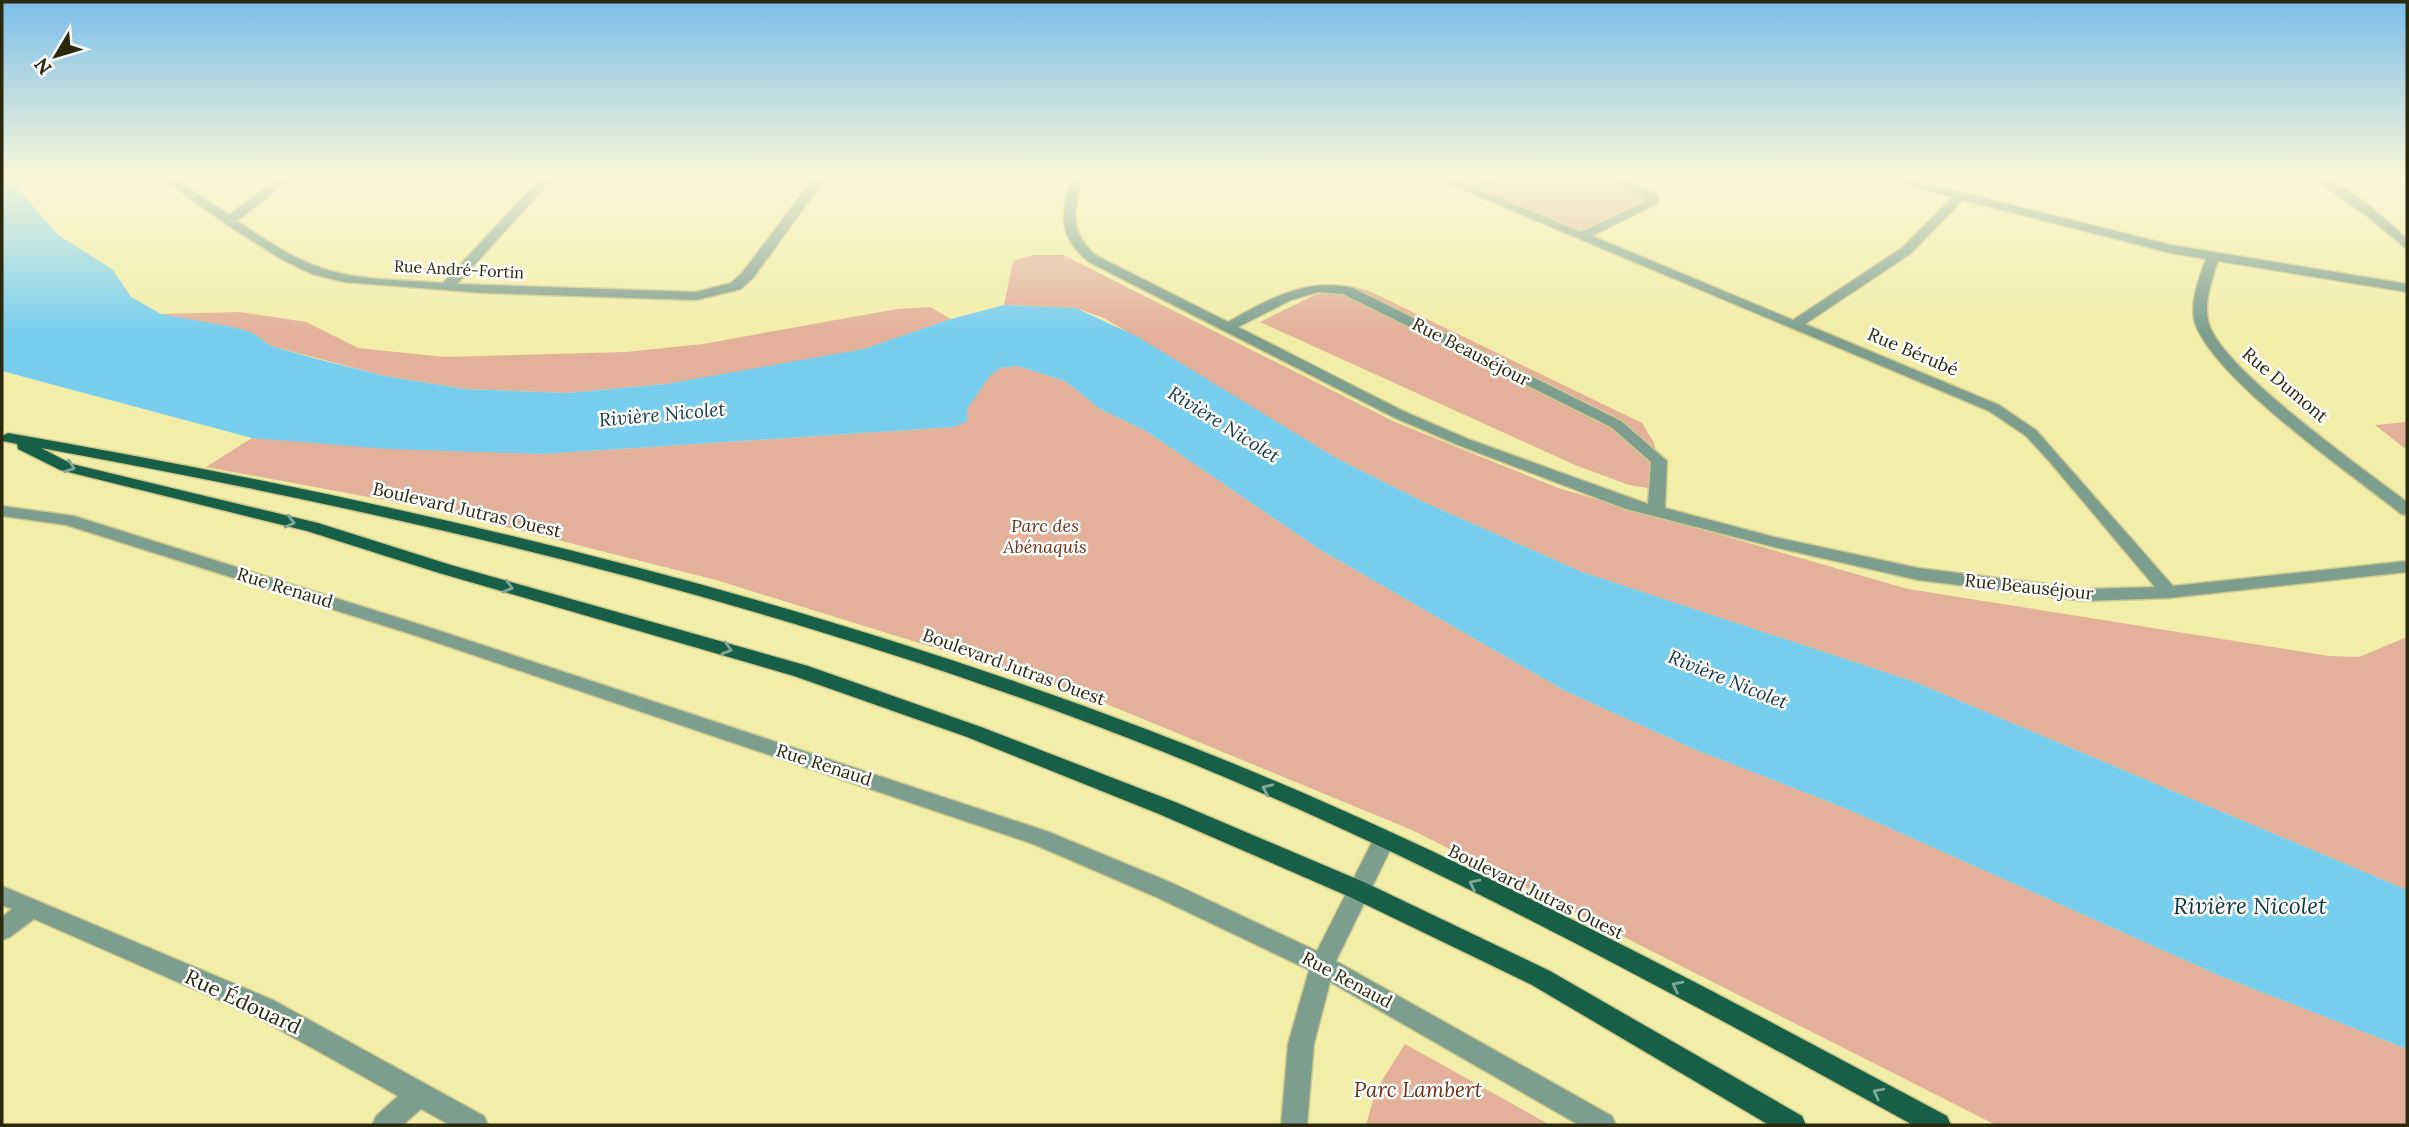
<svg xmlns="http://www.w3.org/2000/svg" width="2409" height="1127" viewBox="0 0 2409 1127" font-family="Lora,serif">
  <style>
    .green { fill: #e3b099 }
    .water { fill: #77ceef }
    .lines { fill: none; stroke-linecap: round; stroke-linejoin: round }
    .minor-casing { stroke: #ceca8c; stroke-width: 3 }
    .major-casing { stroke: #ceca8c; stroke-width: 3 }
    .minor { fill: #7d9e8f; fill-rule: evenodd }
    .major { fill: #175f46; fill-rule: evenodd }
    .oneway { stroke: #7fa799 }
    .labels { text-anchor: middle; stroke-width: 5; stroke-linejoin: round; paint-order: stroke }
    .far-street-label { font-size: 16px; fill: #2b290d; stroke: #fff }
    .street-label { font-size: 18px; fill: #2b290d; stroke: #fff }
    .park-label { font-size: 18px; font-style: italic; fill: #71300f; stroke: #fff }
    .water-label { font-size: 19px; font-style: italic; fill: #0e3745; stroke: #fff }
    .near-street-label { font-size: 21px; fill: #2b290d; stroke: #fff }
    .near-park-label { font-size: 21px; font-style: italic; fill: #71300f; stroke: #fff }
    .near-water-label { font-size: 23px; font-style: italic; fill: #0e3745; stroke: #fff }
  </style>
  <rect width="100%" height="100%" fill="#f2eda8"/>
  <path class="green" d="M 1505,176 C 1545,176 1628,165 1652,203 L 1581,237 L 1470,190 Z
    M 1033,255 L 1063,255 L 1395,422 L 1558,488 L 1908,589 L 2329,656 L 2359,657 L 2407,637 L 2407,890 L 1915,682 L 1582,572 L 1426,503 L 1336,458 L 1104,318 L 1076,308 L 1004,305 L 1013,261 Z
    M 1347,285 L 1369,291 L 1642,423 L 1654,443 L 1664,484 L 1659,490 L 1629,485 L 1575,465 L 1260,322 L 1331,287 Z
    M 930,307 L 951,319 L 864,349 L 776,366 L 666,384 L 567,393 L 465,389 L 385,376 L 271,346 L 253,333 L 161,314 L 240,312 L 306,322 L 358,348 L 444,357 L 626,352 L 703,344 L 897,309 Z
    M 1017,366 L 1065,381 L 1100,409 L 1146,431 L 1319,549 L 1565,691 L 1696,750 L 1847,809 L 2218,975 L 2407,1049 L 2407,1125 L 1996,1125 L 1412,830 L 1080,693 L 716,580 L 439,510 L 206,467 L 252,438 L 544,454 L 954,427 L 989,376 L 1000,368 Z
    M 2407,422 L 2407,450 L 2375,425 Z
    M 1405,1044 L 1550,1125 L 1366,1125 L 1376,1090 Z"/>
  <path class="water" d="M 2,176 L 16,176 L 20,191 L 58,235 L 112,269 L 131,297 L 161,314 L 233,327 L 253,333 L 271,346 L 317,359 L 385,376 L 465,389 L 567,393 L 666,384 L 864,349 L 951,319 L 1004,305 L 1076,308 L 1138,337 L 1336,458 L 1426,503 L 1582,572 L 1915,682 L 2407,890 L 2407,1049 L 2218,975 L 1847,809 L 1696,750 L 1565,691 L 1319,549 L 1146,431 L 1100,409 L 1065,381 L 1017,366 L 1000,368 L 989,377 L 967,409 L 967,421 L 954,427 L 544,454 L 387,449 L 252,438 L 2,371 Z"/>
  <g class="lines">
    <g class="minor-casing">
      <path id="minor" d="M 159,176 L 172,176 L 229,215 L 281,176 L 294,176 L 237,221 C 263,238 291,258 321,268 C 359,281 403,280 443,283 L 543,176 L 555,176 L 457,284 L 696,292 L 731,283 L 743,272 L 815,176 L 827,176 L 753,278 L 741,289 L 696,300 L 484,293 L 344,282 L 312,274 L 281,259 L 229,226 Z
        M 1070,176 L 1082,176 C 1075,211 1067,231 1097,256 L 1228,322 C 1267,300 1306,277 1353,288 L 1621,421 L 1667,461 L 1665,508 L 1774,537 L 1918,568 L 2085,589 L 2155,587 L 2049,461 L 2026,436 L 1989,411 L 1430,176 L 1445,176 L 1470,186 L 1495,176 L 1511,176 L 1480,190 L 1581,232 L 1646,201 L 1647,198 L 1597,176 L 1613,176 L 1657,194 L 1658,203 L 1592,236 L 1793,320 L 1902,248 L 1953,197 L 1876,176 L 1895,176 L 2171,245 L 2407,284 L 2407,292 L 2218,261 C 2212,279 2203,304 2209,324 C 2223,370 2364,469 2407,502 L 2407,515 L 2401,514 C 2350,473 2219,383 2196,326 C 2188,306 2199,278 2206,259 L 2171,253 L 1963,200 L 1910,254 L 1805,324 L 1999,405 L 2036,430 L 2173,586 L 2407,561 L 2407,572 L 2169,598 L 2085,601 L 1918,580 L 1774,547 L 1626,509 L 1458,445 L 1393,417 L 1089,262 C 1055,234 1063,214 1070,176 ZM 1318,292 L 1343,294 L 1611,427 L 1651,462 L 1648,504 L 1468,439 L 1403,411 L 1238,327 L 1291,300 Z
        M 2310,176 C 2339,175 2385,219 2407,239 L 2407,249 L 2367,216 Z
        M 2,506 L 74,516 L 434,629 L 1049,832 L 1172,883 L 1317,951 L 1376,834 L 1384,831 L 1392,834 L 1395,840 L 1336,961 L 1612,1116 L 1616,1125 L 1579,1125 L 1330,982 L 1314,1044 L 1307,1125 L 1281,1125 L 1288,1044 L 1309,970 L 1156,897 L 1033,844 L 420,637 L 66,525 L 2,516 Z
        M 2,886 L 273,1000 L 484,1116 L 488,1125 L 450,1125 L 421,1109 L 403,1125 L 372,1125 L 376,1116 L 398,1096 L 255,1016 L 34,919 L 10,937 L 2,940 L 2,917 L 12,909 L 2,905 Z"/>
    </g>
    <g class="major-casing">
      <path id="major" d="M 8,433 C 393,500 778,589 1143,728 C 1421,833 1685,976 1947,1116 L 1951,1125 L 1913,1125 C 1658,985 1400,843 1128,738 C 778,602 410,515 41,448 L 72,464 L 318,523 L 451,565 L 808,666 L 981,727 L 1175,802 L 1366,883 L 1550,971 L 1802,1116 L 1806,1125 L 1769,1125 L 1532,985 L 1350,897 L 1159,814 L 967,737 L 794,676 L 439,573 L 307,531 L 60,470 L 18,449 L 17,444 L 3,441 L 2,436 Z"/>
    </g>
    <use href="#minor" class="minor"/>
    <use href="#major" class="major"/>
  </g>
  <defs><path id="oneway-chevron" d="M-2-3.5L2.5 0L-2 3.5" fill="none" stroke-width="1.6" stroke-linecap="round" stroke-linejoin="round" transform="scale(1.75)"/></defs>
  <g class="oneway">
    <use href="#oneway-chevron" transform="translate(70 467) rotate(19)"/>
    <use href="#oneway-chevron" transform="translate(290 522) rotate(14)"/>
    <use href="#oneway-chevron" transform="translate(508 587) rotate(16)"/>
    <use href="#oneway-chevron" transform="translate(727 649) rotate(16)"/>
    <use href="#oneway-chevron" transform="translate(1267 789) rotate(-156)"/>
    <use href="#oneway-chevron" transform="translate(1474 884) rotate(-154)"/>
    <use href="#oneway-chevron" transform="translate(1677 986) rotate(-153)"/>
    <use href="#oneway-chevron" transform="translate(1878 1093) rotate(-152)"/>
  </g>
  <linearGradient id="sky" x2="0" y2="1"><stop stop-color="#7bbeeb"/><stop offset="0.53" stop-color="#f9f7d8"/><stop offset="1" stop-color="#f9f7d8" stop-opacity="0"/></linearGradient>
  <rect width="2409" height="334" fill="url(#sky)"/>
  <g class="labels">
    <g class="far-street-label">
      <text transform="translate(459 269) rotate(3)" y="6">Rue André-Fortin</text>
    </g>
    <g class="street-label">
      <text transform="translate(1471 352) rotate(27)" y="6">Rue Beauséjour</text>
      <text transform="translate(1913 352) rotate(23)" y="6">Rue Bérubé</text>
      <text transform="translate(2285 385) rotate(40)" y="6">Rue Dumont</text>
      <text transform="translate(467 510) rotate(13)" y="6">Boulevard Jutras Ouest</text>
      <text transform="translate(2029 587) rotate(6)" y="6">Rue Beauséjour</text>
      <text transform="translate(285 588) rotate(17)" y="6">Rue Renaud</text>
      <text transform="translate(1014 667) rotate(20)" y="6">Boulevard Jutras Ouest</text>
      <text transform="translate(824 765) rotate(18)" y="6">Rue Renaud</text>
      <text transform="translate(1536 892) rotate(26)" y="6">Boulevard Jutras Ouest</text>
      <text transform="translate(1347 980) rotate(28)" y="6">Rue Renaud</text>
    </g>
    <g class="park-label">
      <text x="1045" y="532">Parc des<tspan x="1045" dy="21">Abénaquis</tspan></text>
    </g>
    <g class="water-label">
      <text transform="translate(662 414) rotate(-5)" y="7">Rivière Nicolet</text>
      <text transform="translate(1224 424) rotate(32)" y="7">Rivière Nicolet</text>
      <text transform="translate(1728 679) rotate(22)" y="7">Rivière Nicolet</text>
    </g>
    <g class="near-street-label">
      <text transform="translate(243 1002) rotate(25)" y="7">Rue Édouard</text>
    </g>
    <g class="near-park-label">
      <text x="1418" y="1097">Parc Lambert</text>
    </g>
    <g class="near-water-label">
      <text x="2250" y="914">Rivière Nicolet</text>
    </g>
  </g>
  <rect width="2409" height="1127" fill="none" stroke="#2b290d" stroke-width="7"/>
  <g transform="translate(56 56) rotate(232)" stroke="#ffffff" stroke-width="5" paint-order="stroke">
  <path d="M0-5L12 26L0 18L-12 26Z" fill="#2b290d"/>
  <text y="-10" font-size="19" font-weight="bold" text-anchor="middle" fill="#2b290d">N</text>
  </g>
</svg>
